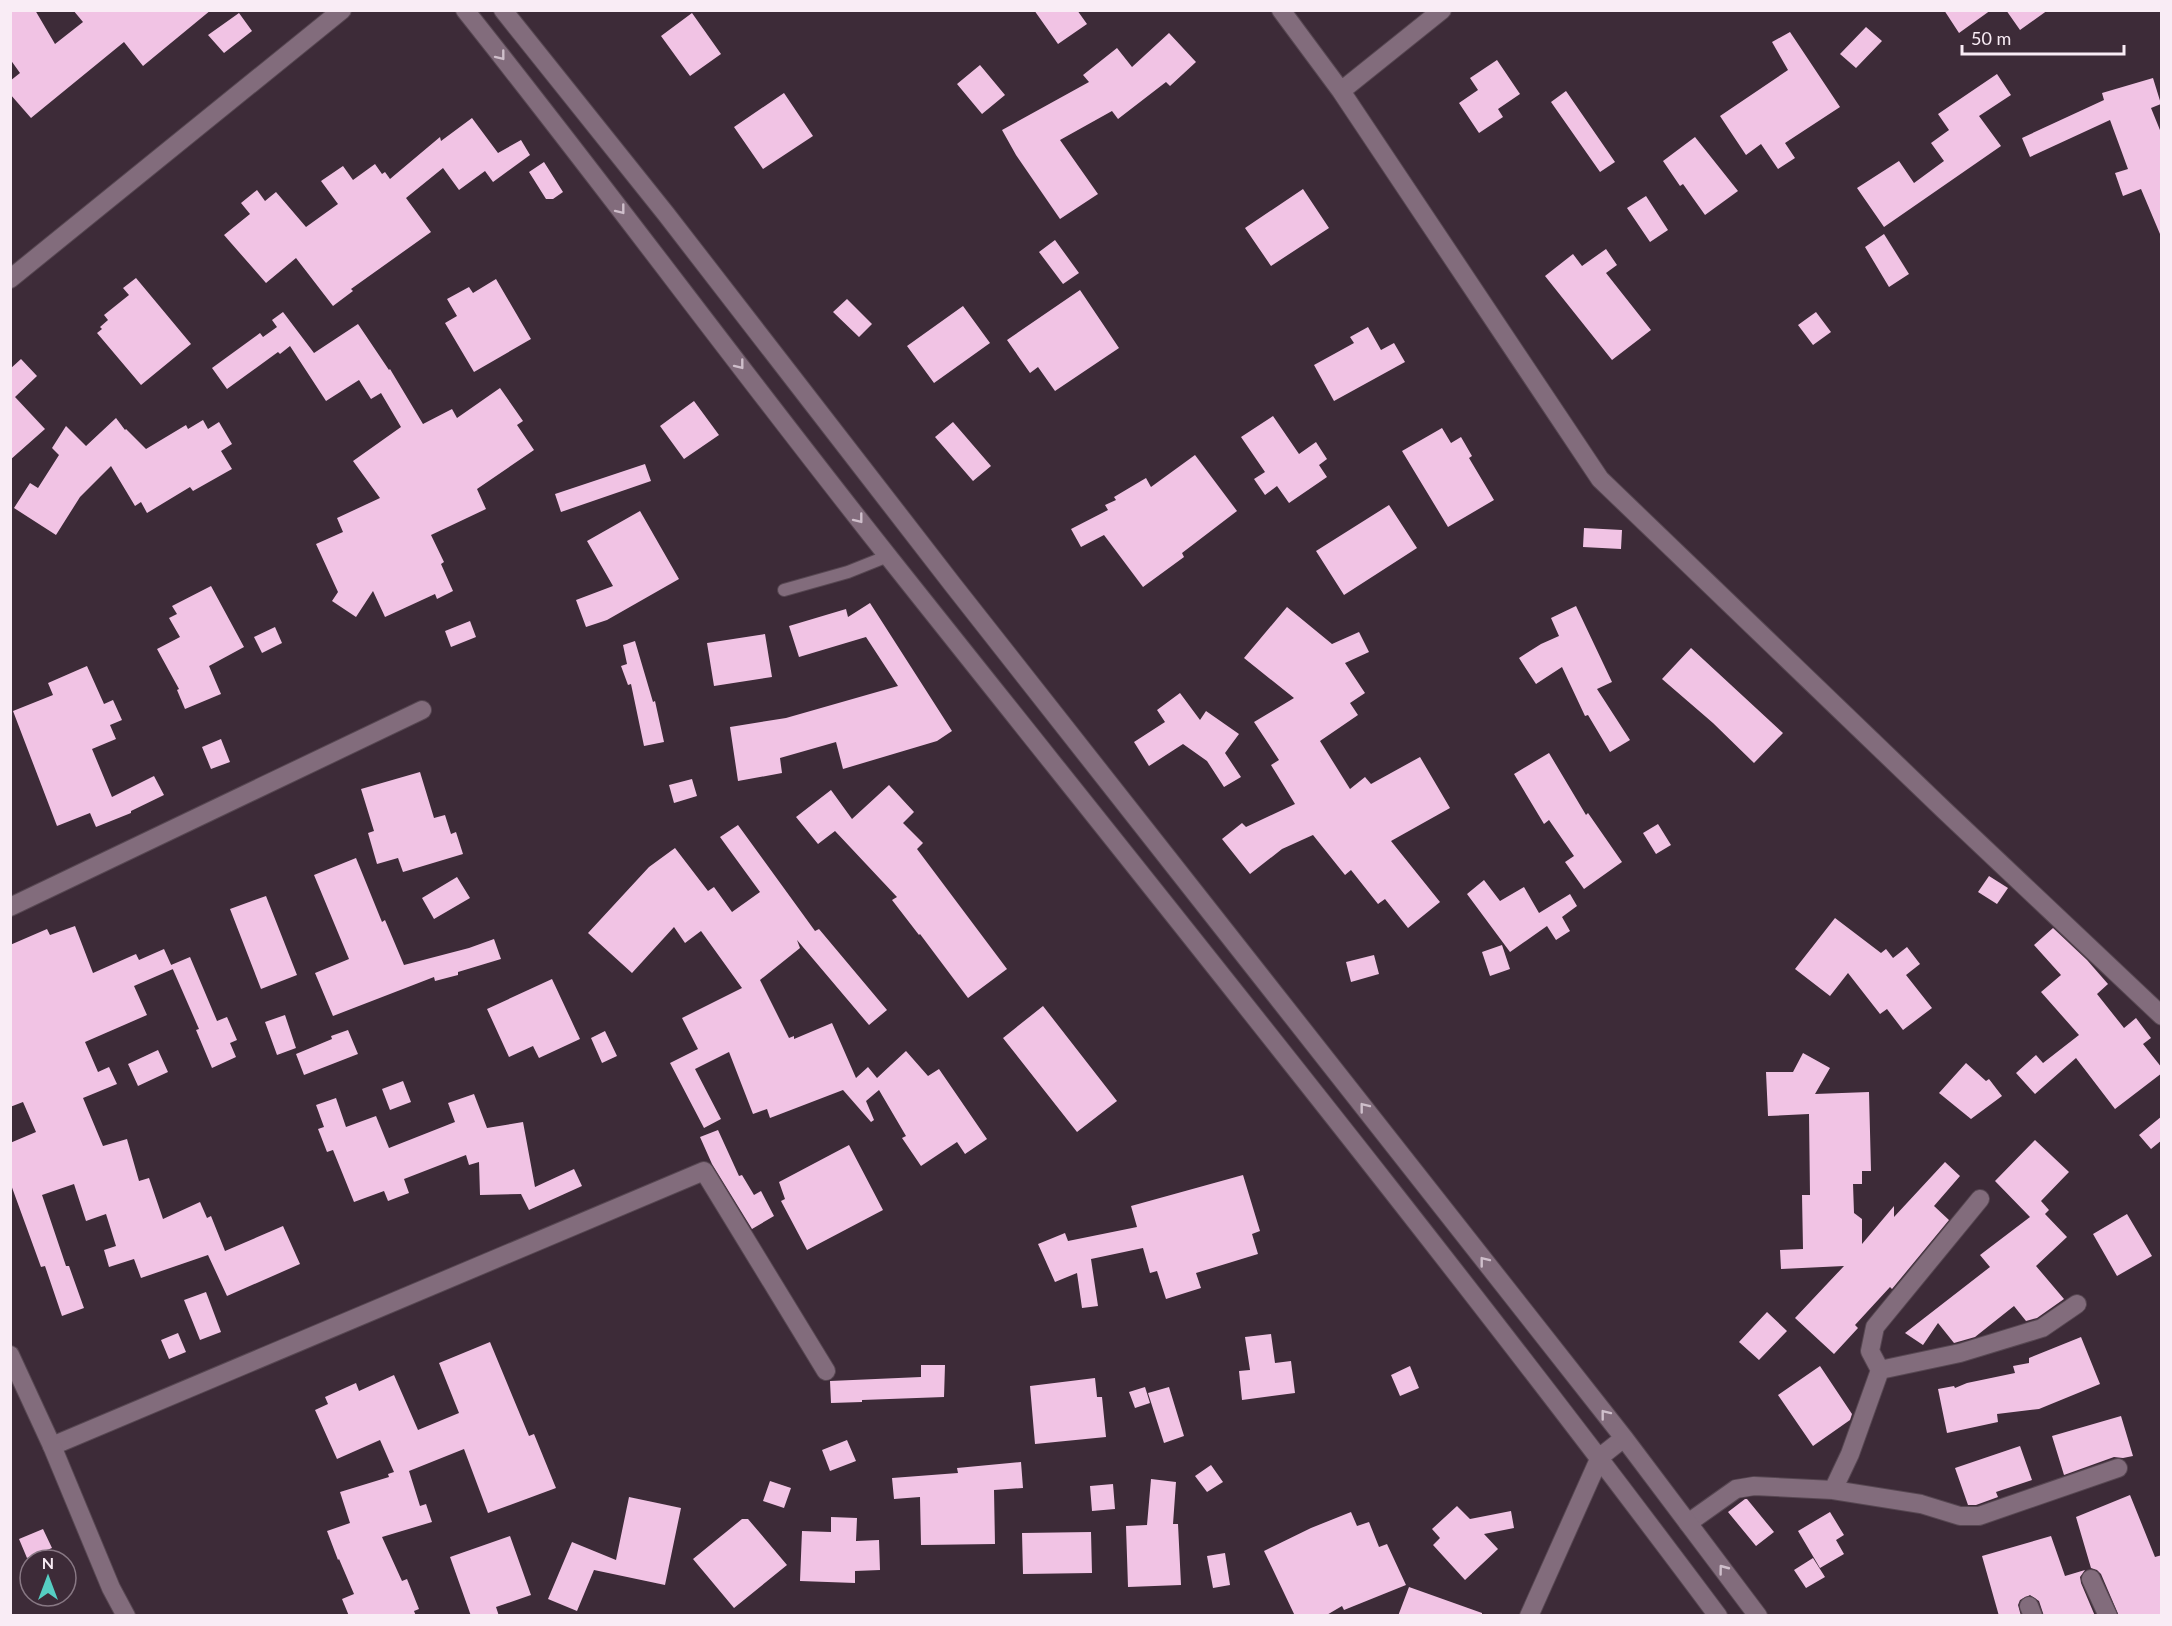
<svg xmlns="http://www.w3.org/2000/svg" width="2172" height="1626" viewBox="0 0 2172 1626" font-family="Lato,sans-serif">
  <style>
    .building { fill: #f1c3e4 }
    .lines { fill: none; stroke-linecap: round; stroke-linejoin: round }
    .lane-casing { stroke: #574752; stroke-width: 14 }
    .street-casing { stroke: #574752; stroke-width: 20 }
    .secondary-casing { stroke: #574752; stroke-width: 20 }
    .lane { stroke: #826c7c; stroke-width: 12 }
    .street { stroke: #826c7c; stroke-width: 18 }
    .secondary { stroke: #826c7c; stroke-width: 18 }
    .oneway { stroke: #cfbfcb }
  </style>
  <rect width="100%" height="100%" fill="#3d2b38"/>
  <path class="building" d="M 10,10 L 35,10 L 55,44 L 83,22 L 73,10 L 211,10 L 143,66 L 124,42 L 31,118 L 10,94 L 10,81 L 20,73 L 10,59 Z
    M 1034,10 L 1077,10 L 1087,24 L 1058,44 Z
    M 1944,10 L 1991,10 L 1959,33 Z
    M 2006,10 L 2048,10 L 2020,30 Z
    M 239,13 L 252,31 L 224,53 L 208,35 Z
    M 692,13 L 721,54 L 690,76 L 661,36 Z
    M 1866,27 L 1882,41 L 1856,68 L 1840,54 Z
    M 1790,32 L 1840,107 L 1785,143 L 1795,158 L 1778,169 L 1761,144 L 1746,155 L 1720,116 L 1788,70 L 1772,42 Z
    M 1169,33 L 1196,62 L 1170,86 L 1166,82 L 1118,119 L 1112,111 L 1060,140 L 1098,194 L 1060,219 L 1016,155 L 1002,130 L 1089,82 L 1083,75 L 1117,48 L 1132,67 Z
    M 1497,60 L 1520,94 L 1498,109 L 1503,117 L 1479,133 L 1459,103 L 1478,90 L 1470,78 Z
    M 980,65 L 1005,95 L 982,114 L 957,84 Z
    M 1997,74 L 2011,95 L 1979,116 L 2001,146 L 1884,227 L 1857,188 L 1899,161 L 1914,183 L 1944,161 L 1931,143 L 1949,130 L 1938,114 Z
    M 2153,78 L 2161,104 L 2151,108 L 2162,135 L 2162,233 L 2160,234 L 2141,189 L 2123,196 L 2115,173 L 2128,169 L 2110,120 L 2030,157 L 2022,138 L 2104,100 L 2102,93 Z
    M 1566,91 L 1615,162 L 1600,172 L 1551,102 Z
    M 784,93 L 813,136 L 763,169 L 734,127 Z
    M 472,118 L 498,153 L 521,140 L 530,155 L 493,182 L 485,171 L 459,190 L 443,168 L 406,198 L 431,232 L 351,289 L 353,291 L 333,306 L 296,258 L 266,283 L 224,235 L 250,214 L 241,203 L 257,190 L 265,201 L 276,192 L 306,227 L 338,204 L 321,181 L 343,166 L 353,180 L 375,164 L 382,174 L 385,172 L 390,179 L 440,137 L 441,141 Z
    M 1695,137 L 1738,191 L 1705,215 L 1683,184 L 1680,186 L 1663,161 Z
    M 544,162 L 563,192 L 553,199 L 546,199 L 529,172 Z
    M 1303,189 L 1329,228 L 1271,266 L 1245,228 Z
    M 1646,196 L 1668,230 L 1650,242 L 1627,208 Z
    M 1884,234 L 1909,274 L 1889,287 L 1865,247 Z
    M 1055,240 L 1079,273 L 1063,284 L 1039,252 Z
    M 1606,249 L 1617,265 L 1606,273 L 1651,330 L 1612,360 L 1545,276 L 1573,254 L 1582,266 Z
    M 136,278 L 191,344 L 141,385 L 97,333 L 102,329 L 100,327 L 108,320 L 104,315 L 129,295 L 123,288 Z
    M 496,279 L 531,339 L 474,372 L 445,323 L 457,316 L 447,299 L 469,287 L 473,293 Z
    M 1080,290 L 1119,348 L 1055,391 L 1038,367 L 1030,373 L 1007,340 Z
    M 847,299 L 872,324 L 859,337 L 833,312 Z
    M 963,306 L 990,343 L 934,383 L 907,346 Z
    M 283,312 L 314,353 L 358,324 L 389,370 L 390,369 L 423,424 L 452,409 L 457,418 L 500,388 L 523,421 L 517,425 L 534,450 L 477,489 L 486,509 L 431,535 L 444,562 L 441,564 L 453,591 L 437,599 L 435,594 L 385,617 L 373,591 L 356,617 L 332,601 L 338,592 L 316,544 L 343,532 L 337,518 L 380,498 L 353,461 L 401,427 L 381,393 L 371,399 L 359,380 L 326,401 L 290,346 L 280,354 L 278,352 L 227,389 L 212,368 L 260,333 L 263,337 L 277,327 L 272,320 Z
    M 1816,312 L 1831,332 L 1813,345 L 1798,325 Z
    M 1368,327 L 1381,350 L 1394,343 L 1405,362 L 1334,401 L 1314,365 L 1354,343 L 1350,337 Z
    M 21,359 L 37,376 L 15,397 L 45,429 L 10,460 L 10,369 Z
    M 694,401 L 719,435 L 684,459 L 660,426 Z
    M 1273,416 L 1299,454 L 1316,442 L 1327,459 L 1319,465 L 1327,477 L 1289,503 L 1277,486 L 1265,495 L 1254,479 L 1265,472 L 1241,437 Z
    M 116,418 L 125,430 L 126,429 L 146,449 L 186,425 L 188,429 L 203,420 L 208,429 L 219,422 L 232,444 L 221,451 L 232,469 L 193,491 L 190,487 L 147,513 L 141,502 L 135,506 L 111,466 L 80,497 L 56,535 L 14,508 L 30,483 L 38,488 L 59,455 L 52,448 L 66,426 L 86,446 Z
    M 953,422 L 991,466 L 973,481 L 935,437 Z
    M 1442,428 L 1451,443 L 1461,437 L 1472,456 L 1469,458 L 1494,500 L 1448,527 L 1402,451 Z
    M 1195,455 L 1237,511 L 1182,553 L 1184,557 L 1143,587 L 1104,535 L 1081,547 L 1071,529 L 1108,510 L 1105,505 L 1116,500 L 1114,497 L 1146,478 L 1151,487 Z
    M 645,464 L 651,481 L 561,512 L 555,494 Z
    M 1389,505 L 1417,548 L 1344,595 L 1316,551 Z
    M 640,511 L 679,579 L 607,620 L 586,627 L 576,600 L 613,586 L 587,541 Z
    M 1584,528 L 1622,530 L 1621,549 L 1583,547 Z
    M 211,586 L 244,647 L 209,666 L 221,694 L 185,709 L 177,690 L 179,689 L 157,649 L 180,637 L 169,618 L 177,614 L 172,606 Z
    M 870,603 L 952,731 L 937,741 L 843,769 L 836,742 L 780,758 L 782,773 L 738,781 L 730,727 L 786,718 L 898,686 L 866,637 L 799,657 L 789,626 L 846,609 L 848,617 Z
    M 1576,606 L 1612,682 L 1597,689 L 1630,740 L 1610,752 L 1588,715 L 1585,716 L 1562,667 L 1536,684 L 1519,658 L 1541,644 L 1559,636 L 1551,618 Z
    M 1287,607 L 1332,644 L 1359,632 L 1369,652 L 1345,663 L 1365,693 L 1350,703 L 1358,715 L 1320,741 L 1350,789 L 1365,777 L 1371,784 L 1420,757 L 1450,808 L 1391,841 L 1440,902 L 1408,928 L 1385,899 L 1378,904 L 1351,870 L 1345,875 L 1313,835 L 1282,849 L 1250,874 L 1222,839 L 1242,823 L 1246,827 L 1295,804 L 1271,765 L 1279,760 L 1254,722 L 1294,698 L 1244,658 Z
    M 470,621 L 476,637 L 451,647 L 445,631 Z
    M 275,627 L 282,643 L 262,653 L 254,637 Z
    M 765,634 L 772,677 L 714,686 L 707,643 Z
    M 635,641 L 653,702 L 655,701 L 664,742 L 644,746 L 631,684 L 628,685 L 621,666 L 627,664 L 623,645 Z
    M 1691,648 L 1783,733 L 1754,763 L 1713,723 L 1662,679 Z
    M 87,666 L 104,704 L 113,700 L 122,720 L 110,725 L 116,739 L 92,749 L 112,797 L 154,776 L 164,795 L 131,811 L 131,813 L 96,827 L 90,813 L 57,826 L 13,711 L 53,695 L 48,683 Z
    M 1180,693 L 1200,720 L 1206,711 L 1239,734 L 1225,753 L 1241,777 L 1224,787 L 1207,761 L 1183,744 L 1149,766 L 1134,742 L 1165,722 L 1157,710 Z
    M 221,739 L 230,762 L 211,769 L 202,747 Z
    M 1549,753 L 1586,815 L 1588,813 L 1622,862 L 1584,889 L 1565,862 L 1574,856 L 1549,820 L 1544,824 L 1514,774 Z
    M 420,772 L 434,818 L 445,815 L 451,834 L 456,832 L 463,854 L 403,872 L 398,858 L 377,864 L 368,833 L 374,831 L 361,789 Z
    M 692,779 L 697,796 L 674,803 L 669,785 Z
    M 889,785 L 914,812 L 903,823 L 923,843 L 917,849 L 1007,969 L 968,998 L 920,934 L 919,935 L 892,900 L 897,897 L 835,831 L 818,844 L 796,817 L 831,790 L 852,819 Z
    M 1658,824 L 1671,845 L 1656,854 L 1643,833 Z
    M 738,825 L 815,931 L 819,929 L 887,1010 L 869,1025 L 797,940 L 800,948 L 760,980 L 789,1038 L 794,1036 L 794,1039 L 832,1023 L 856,1078 L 868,1067 L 877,1078 L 906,1051 L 928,1076 L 939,1069 L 987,1139 L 965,1154 L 957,1142 L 921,1166 L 902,1138 L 906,1136 L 879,1090 L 866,1101 L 874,1120 L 871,1122 L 843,1090 L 770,1118 L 767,1109 L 753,1114 L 729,1052 L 695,1069 L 721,1119 L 704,1128 L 670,1063 L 698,1049 L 682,1018 L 742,988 L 701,931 L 685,943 L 674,927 L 632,973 L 588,933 L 649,867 L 675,848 L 708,891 L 714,887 L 732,912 L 760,892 L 720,837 Z
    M 356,858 L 382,922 L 385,920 L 404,965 L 469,948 L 494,939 L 501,959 L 458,972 L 458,975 L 435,981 L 434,977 L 333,1016 L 315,973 L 349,959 L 314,875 Z
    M 1989,876 L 2008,888 L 1997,904 L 1978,892 Z
    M 457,877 L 470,898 L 434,919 L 422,898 Z
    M 1484,880 L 1500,901 L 1524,887 L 1539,913 L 1570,894 L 1577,906 L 1562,917 L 1570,931 L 1556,940 L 1547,926 L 1510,952 L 1467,894 Z
    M 266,896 L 297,975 L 261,989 L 230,909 Z
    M 1835,918 L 1881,953 L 1886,949 L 1893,958 L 1907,947 L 1920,964 L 1906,975 L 1932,1008 L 1903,1030 L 1887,1009 L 1880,1014 L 1848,973 L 1830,996 L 1795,969 Z
    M 75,926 L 93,973 L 136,954 L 139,960 L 164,949 L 173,969 L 134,986 L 147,1015 L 85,1042 L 98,1072 L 109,1067 L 117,1084 L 83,1098 L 103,1146 L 127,1139 L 139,1181 L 149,1178 L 163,1219 L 200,1202 L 207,1218 L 211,1216 L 225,1251 L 283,1226 L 300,1264 L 227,1296 L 208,1255 L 141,1278 L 134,1259 L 109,1267 L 104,1250 L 116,1246 L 106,1214 L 86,1221 L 74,1184 L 42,1195 L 66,1266 L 69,1266 L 84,1308 L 62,1316 L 45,1266 L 41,1267 L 10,1182 L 10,1143 L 36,1132 L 23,1102 L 10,1107 L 10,945 L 47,929 L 50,935 Z
    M 2053,928 L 2087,960 L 2108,984 L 2097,994 L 2124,1028 L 2136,1018 L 2151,1038 L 2143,1044 L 2162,1068 L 2162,1073 L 2115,1109 L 2076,1058 L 2035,1094 L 2016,1073 L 2036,1055 L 2043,1063 L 2079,1035 L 2041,992 L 2061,975 L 2034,945 Z
    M 1502,945 L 1510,969 L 1490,976 L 1482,952 Z
    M 1374,955 L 1379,974 L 1351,982 L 1346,962 Z
    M 190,957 L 217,1021 L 227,1017 L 237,1040 L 230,1043 L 236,1057 L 212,1068 L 196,1030 L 199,1029 L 171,965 Z
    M 552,979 L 580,1039 L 539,1058 L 533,1046 L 509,1057 L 487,1009 Z
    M 1043,1006 L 1117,1101 L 1077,1132 L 1003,1038 Z
    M 285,1015 L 296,1048 L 277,1055 L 265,1022 Z
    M 348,1030 L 358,1054 L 304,1075 L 296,1054 L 332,1039 L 331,1036 Z
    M 605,1031 L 617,1056 L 602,1063 L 591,1038 Z
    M 158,1050 L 168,1072 L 138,1086 L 128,1064 Z
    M 1803,1053 L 1830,1068 L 1815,1094 L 1869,1092 L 1871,1171 L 1862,1171 L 1862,1184 L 1853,1184 L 1854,1213 L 1862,1219 L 1862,1244 L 1894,1206 L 1894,1217 L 1945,1162 L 1960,1176 L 1934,1206 L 1949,1220 L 1892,1289 L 1890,1287 L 1855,1325 L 1858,1328 L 1834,1354 L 1795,1318 L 1844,1266 L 1781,1269 L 1780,1250 L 1803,1249 L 1802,1195 L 1810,1195 L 1809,1114 L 1768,1116 L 1766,1072 L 1793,1072 Z
    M 1966,1063 L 1986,1081 L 1989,1079 L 2002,1096 L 1971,1119 L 1939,1093 Z
    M 403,1081 L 411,1102 L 390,1110 L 382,1089 Z
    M 474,1094 L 487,1128 L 523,1122 L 535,1187 L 574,1169 L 582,1186 L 529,1210 L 521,1194 L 480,1195 L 479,1162 L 469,1165 L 466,1155 L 404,1179 L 409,1193 L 388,1201 L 384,1191 L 354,1202 L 333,1150 L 327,1152 L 318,1129 L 324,1127 L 316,1105 L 336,1098 L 346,1127 L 376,1116 L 389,1148 L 455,1122 L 448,1103 Z
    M 2162,1116 L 2162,1140 L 2151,1149 L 2139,1135 Z
    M 718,1130 L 739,1176 L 742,1175 L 754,1195 L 761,1191 L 774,1216 L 752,1229 L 712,1164 L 700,1137 Z
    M 2035,1140 L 2069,1172 L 2041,1201 L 2049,1210 L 2045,1214 L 2067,1237 L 2036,1266 L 2064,1299 L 2037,1318 L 2026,1321 L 2014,1306 L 1975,1337 L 1954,1343 L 1938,1323 L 1923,1345 L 1905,1333 L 1990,1267 L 1980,1255 L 2030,1217 L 1995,1181 Z
    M 849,1145 L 883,1210 L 807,1250 L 781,1201 L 785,1199 L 779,1182 Z
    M 1243,1175 L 1260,1231 L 1252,1234 L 1258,1254 L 1196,1273 L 1201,1288 L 1166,1299 L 1157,1271 L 1150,1273 L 1143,1248 L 1091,1259 L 1098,1306 L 1082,1308 L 1077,1273 L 1055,1282 L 1038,1244 L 1065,1233 L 1068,1241 L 1137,1227 L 1131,1206 Z
    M 2127,1214 L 2152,1256 L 2117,1276 L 2093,1234 Z
    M 206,1292 L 221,1332 L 200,1340 L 184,1300 Z
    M 1767,1312 L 1787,1331 L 1759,1360 L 1739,1342 Z
    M 178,1333 L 186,1352 L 169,1359 L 161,1340 Z
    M 1271,1334 L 1275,1363 L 1291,1361 L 1295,1393 L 1242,1400 L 1239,1371 L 1250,1370 L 1245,1337 Z
    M 2081,1337 L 2100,1384 L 2039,1409 L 1997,1414 L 1998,1422 L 1947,1433 L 1938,1389 L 1954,1386 L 1955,1388 L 1967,1383 L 2015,1373 L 2013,1366 L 2029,1363 L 2029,1358 Z
    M 490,1342 L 529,1436 L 534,1434 L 556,1488 L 488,1513 L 464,1449 L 409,1471 L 420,1506 L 426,1504 L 432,1522 L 382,1537 L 402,1581 L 407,1579 L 419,1609 L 414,1611 L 416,1616 L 349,1616 L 342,1599 L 354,1594 L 339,1559 L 338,1560 L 327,1531 L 350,1523 L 340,1492 L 389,1477 L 388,1474 L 394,1472 L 380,1440 L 337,1459 L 315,1410 L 328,1404 L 325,1397 L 356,1383 L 359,1391 L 394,1375 L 418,1430 L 459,1413 L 439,1363 Z
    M 921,1365 L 945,1365 L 944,1397 L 862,1400 L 862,1402 L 831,1403 L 830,1381 L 921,1377 Z
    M 1410,1366 L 1419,1388 L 1400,1396 L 1391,1375 Z
    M 1820,1366 L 1852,1414 L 1850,1420 L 1813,1446 L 1778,1395 Z
    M 1095,1378 L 1097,1397 L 1102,1397 L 1106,1437 L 1035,1444 L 1030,1386 Z
    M 1145,1387 L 1150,1403 L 1135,1408 L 1129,1392 Z
    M 1169,1387 L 1184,1436 L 1164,1443 L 1148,1393 Z
    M 2121,1416 L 2133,1456 L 2123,1458 L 2114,1457 L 2064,1475 L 2052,1436 Z
    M 847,1440 L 856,1461 L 830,1471 L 822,1450 Z
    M 2020,1446 L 2032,1480 L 1996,1492 L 1998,1497 L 1976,1505 L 1968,1505 L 1955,1468 Z
    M 1021,1462 L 1023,1488 L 994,1490 L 995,1544 L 921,1545 L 920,1497 L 894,1499 L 892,1478 L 958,1473 L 957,1468 Z
    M 1211,1465 L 1223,1482 L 1207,1492 L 1195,1476 Z
    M 1151,1479 L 1176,1482 L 1173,1524 L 1178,1524 L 1181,1585 L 1128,1587 L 1126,1526 L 1147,1525 Z
    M 770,1481 L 791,1488 L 784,1508 L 763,1501 Z
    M 1113,1484 L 1115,1509 L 1092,1511 L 1090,1486 Z
    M 2130,1495 L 2155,1557 L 2162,1555 L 2162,1616 L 2119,1616 L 2101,1574 L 2097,1570 L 2091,1568 L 2076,1517 Z
    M 629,1497 L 681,1508 L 665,1585 L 594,1570 L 577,1611 L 548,1599 L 572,1542 L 616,1560 Z
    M 1745,1499 L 1747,1499 L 1774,1532 L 1756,1546 L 1728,1512 Z
    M 1457,1506 L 1470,1519 L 1511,1511 L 1514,1528 L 1484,1534 L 1498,1549 L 1465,1580 L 1433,1545 L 1440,1538 L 1432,1529 Z
    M 1351,1512 L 1357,1526 L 1369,1522 L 1379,1547 L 1387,1544 L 1406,1585 L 1344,1610 L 1342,1606 L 1325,1616 L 1295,1616 L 1264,1551 L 1311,1528 Z
    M 1830,1512 L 1844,1535 L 1836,1540 L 1844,1554 L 1820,1568 L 1798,1531 Z
    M 831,1517 L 857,1518 L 856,1541 L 879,1540 L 880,1570 L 855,1571 L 855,1583 L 800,1581 L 802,1531 L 831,1532 Z
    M 742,1519 L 748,1519 L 787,1565 L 734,1608 L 693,1559 Z
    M 43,1529 L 52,1548 L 27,1558 L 19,1539 Z
    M 1091,1532 L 1092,1573 L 1023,1574 L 1022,1533 Z
    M 510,1536 L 531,1595 L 496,1607 L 499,1616 L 471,1616 L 450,1557 Z
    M 2051,1536 L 2065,1576 L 2085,1570 L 2080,1577 L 2081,1583 L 2095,1616 L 2044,1616 L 2039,1601 L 2030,1595 L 2020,1600 L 2018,1605 L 2021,1616 L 1999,1616 L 1982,1556 Z
    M 1225,1553 L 1230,1585 L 1213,1588 L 1207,1556 Z
    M 1813,1558 L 1825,1577 L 1806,1588 L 1794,1570 Z
    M 1409,1587 L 1482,1613 L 1482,1616 L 1398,1616 Z"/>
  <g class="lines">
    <g class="lane-casing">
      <path id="lane" d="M 784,590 L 848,572 L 888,556"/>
    </g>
    <g class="street-casing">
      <path id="street" d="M 1281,10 L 1341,91 L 1600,479 L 1944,810 L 2162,1016
        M 1341,91 L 1442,10
        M 10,907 L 422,710
        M 1880,1370 L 1960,1353 L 2042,1328 L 2077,1304
        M 52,1446 L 704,1171 L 826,1371
        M 1833,1490 L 1850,1454 L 1880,1370 L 1870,1351 L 1875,1327 L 1980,1199
        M 1688,1523 L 1736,1489 L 1754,1486 L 1833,1490 L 1921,1504 L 1960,1516 L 1979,1516 L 2118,1468
        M 2091,1579 L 2108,1616
        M 2029,1606 L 2033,1616"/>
    </g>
    <g class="secondary-casing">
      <path id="secondary" d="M 465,10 C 610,192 747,379 891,560 C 1169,910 1451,1258 1718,1616
        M 503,10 L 666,214 L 953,585 L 1624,1438 L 1758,1616
        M 10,279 L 342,10
        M 10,1355 L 52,1446 L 111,1588 L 126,1616
        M 1529,1616 L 1600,1457 L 1624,1438"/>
    </g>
    <use href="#lane" class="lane"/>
    <use href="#street" class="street"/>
    <use href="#secondary" class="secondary"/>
  </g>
  <defs><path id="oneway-chevron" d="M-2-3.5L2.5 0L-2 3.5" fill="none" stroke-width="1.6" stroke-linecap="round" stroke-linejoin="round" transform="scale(1.5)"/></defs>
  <g class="oneway">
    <use href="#oneway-chevron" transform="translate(501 56) rotate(52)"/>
    <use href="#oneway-chevron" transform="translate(621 210) rotate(52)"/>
    <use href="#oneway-chevron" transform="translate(740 365) rotate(52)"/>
    <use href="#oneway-chevron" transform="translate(859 519) rotate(52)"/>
    <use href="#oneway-chevron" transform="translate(1364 1107) rotate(-128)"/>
    <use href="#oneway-chevron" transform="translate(1484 1261) rotate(-128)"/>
    <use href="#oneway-chevron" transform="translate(1605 1414) rotate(-128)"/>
    <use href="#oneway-chevron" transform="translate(1723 1569) rotate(-127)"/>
  </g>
  <rect width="2172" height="1626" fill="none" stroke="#f9ecf5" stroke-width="24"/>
  <g transform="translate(48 1578)"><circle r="28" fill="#3d2b38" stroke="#887884" stroke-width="1.5"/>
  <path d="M0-4.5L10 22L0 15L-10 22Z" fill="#56cec3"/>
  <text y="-9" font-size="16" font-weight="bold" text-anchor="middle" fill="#f9ecf5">N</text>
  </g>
  <path d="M1962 45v9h162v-9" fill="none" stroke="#f9ecf5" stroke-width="3"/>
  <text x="1971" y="45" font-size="18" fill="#f9ecf5" stroke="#3d2b38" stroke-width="4.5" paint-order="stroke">50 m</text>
</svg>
